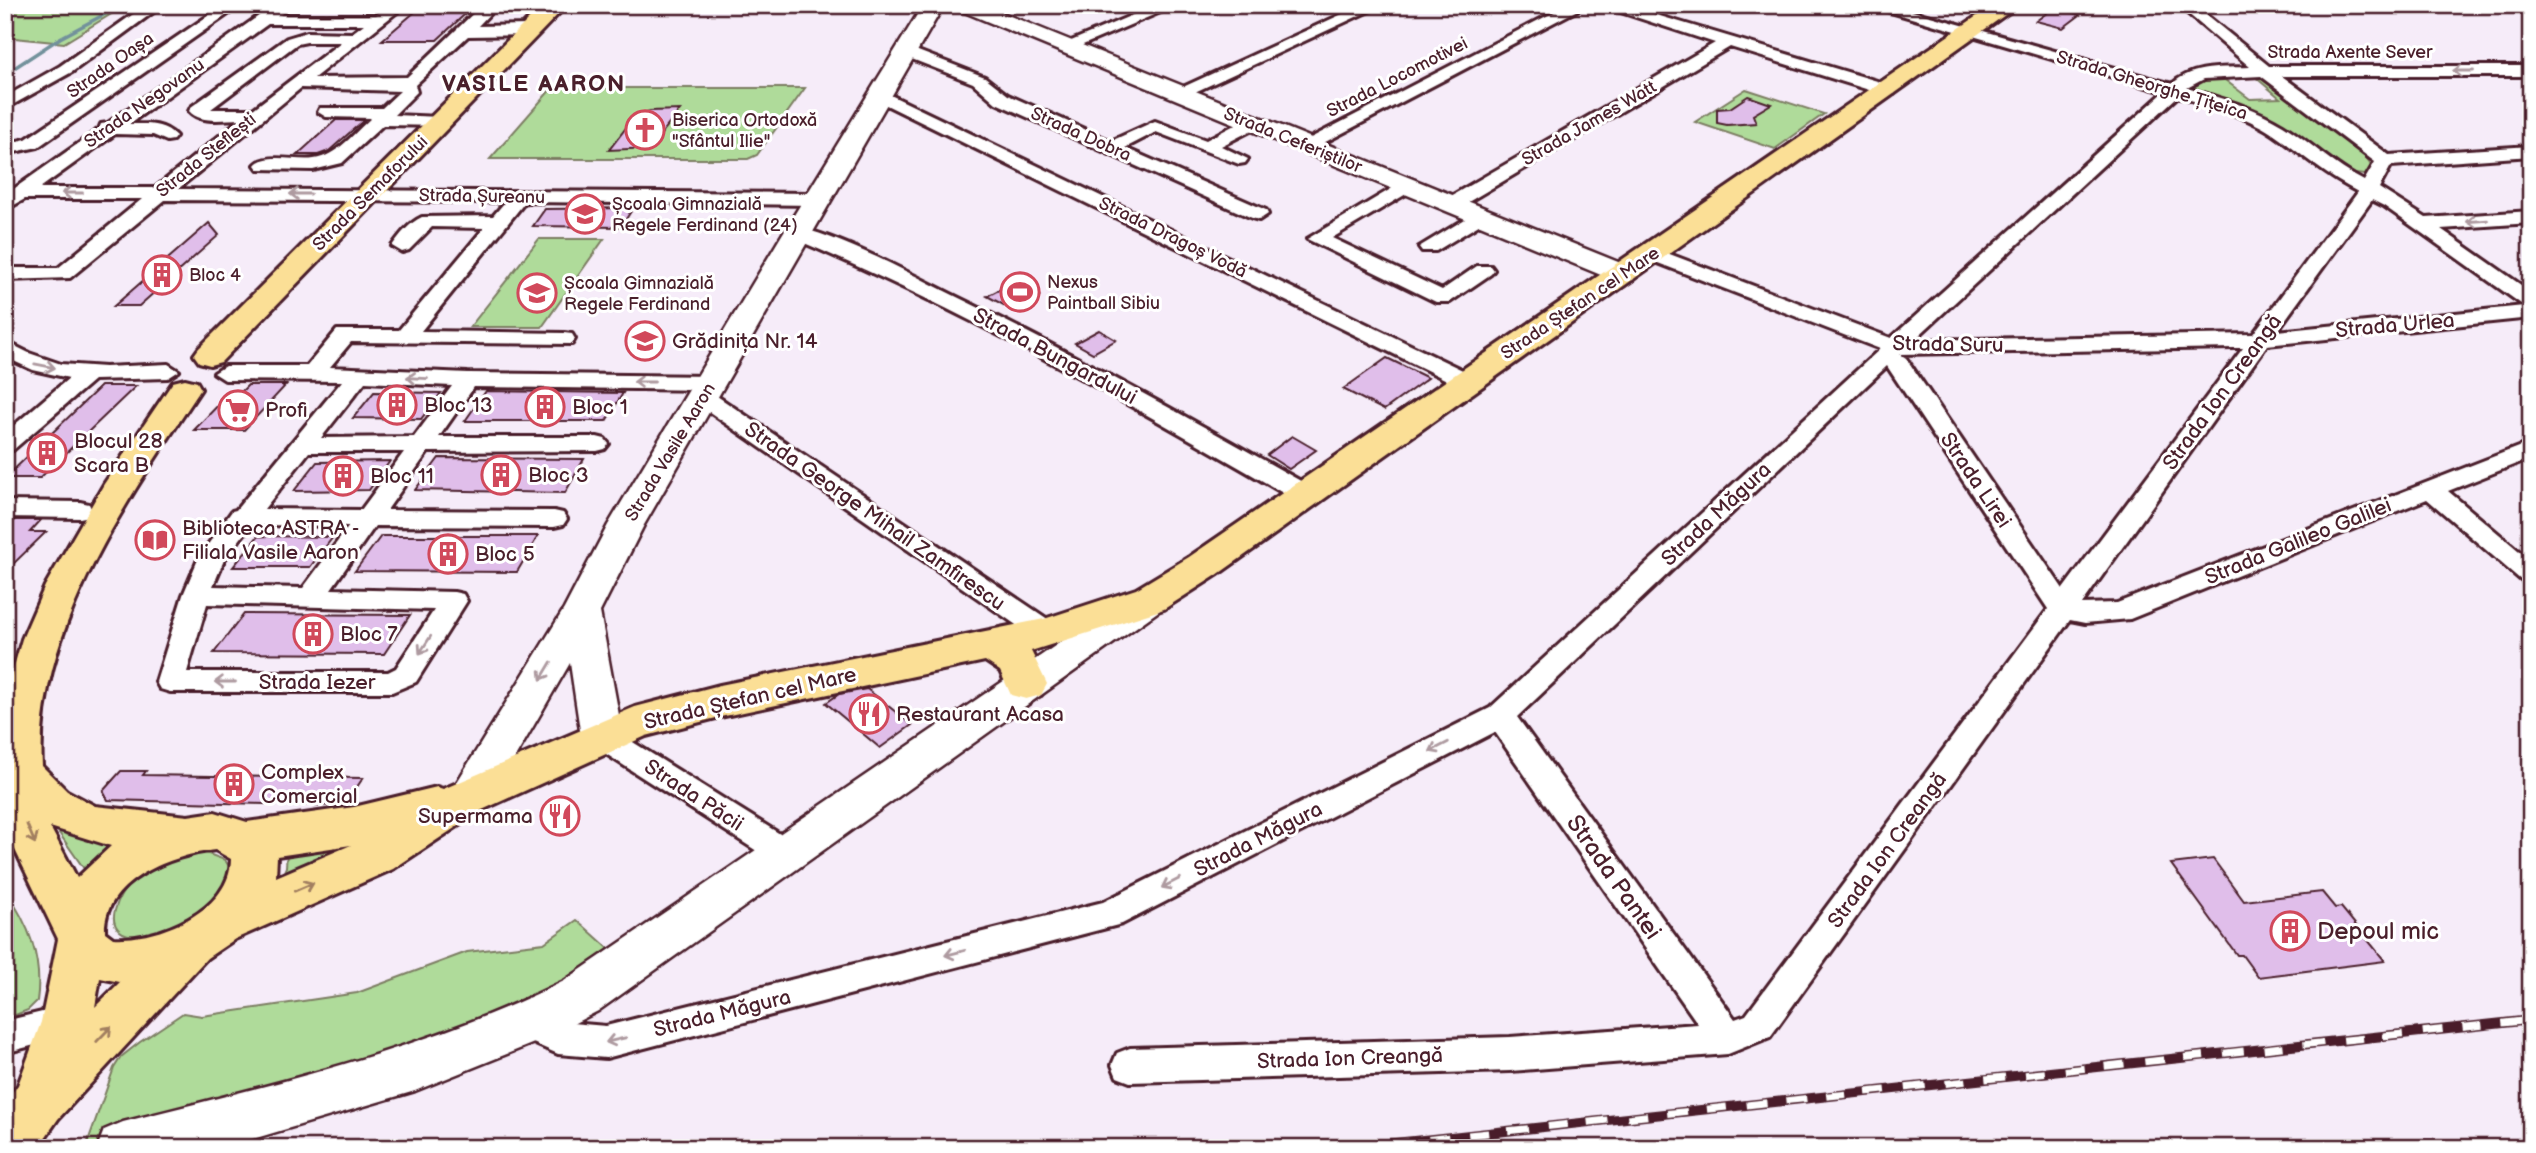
<svg xmlns="http://www.w3.org/2000/svg" width="2536" height="1153" viewBox="0 0 2536 1153" font-family="'Balsamiq Sans',sans-serif">
  <style>
    .green { fill: #afdb9a; stroke: #7c7d62; stroke-width: 2 }
    .lines { fill: none; stroke-linecap: round; stroke-linejoin: round }
    .stream { stroke: #72919b; stroke-width: 3.5 }
    .building { fill: #e0beea; stroke: #4a1f2b; stroke-width: 2 }
    .street-casing { stroke: #4a1f2b; stroke-width: 6 }
    .secondary-casing { stroke: #4a1f2b; stroke-width: 5 }
    .primary-casing { stroke: #4a1f2b; stroke-width: 6 }
    .street { fill: #fff; fill-rule: evenodd }
    .secondary { fill: #fff; fill-rule: evenodd }
    .primary { fill: #fbdf96; fill-rule: evenodd }
    .rail-casing { stroke: #4a1f2b; stroke-width: 10 }
    .rail { stroke: #fff; stroke-width: 7; stroke-dasharray: 20; stroke-linecap: butt }
    .oneway { stroke: #ae9aa0 }
    .oneway2 { stroke: #a27f60 }
    .labels { text-anchor: middle; stroke-width: 6; stroke-linejoin: round; paint-order: stroke }
    .far-street-label { font-size: 18px; fill: #4a1f2b; stroke: #fff }
    .far-poi-label { font-size: 18px; fill: #4a1f2b; stroke: #fff; text-anchor: start }
    .street-label { font-size: 21px; fill: #4a1f2b; stroke: #fff }
    .poi-label { font-size: 21px; fill: #4a1f2b; stroke: #fff; text-anchor: start }
    .far-district-label { font-size: 23px; font-weight: bold; letter-spacing: 2px; fill: #4a1f2b; stroke: #fff }
    .near-street-label { font-size: 24px; fill: #4a1f2b; stroke: #fff }
    .near-poi-label { font-size: 24px; fill: #4a1f2b; stroke: #fff; text-anchor: start }
  </style>
  <rect width="100%" height="100%" fill="#f6ecf9"/>
  <filter id="ink" filterUnits="userSpaceOnUse"><feTurbulence type="fractalNoise" baseFrequency=".0143" numOctaves="2"/><feDisplacementMap in="SourceGraphic" scale="14" xChannelSelector="R" yChannelSelector="G"/><feConvolveMatrix kernelMatrix="1 2 1 2 8 2 1 2 1" color-interpolation-filters="sRGB"/></filter>
  <g filter="url(#ink)">
    <path class="green" d="M 5,5 L 126,5 L 64,43 L 5,37 Z
      M 2254,76 L 2264,76 L 2364,155 L 2372,167 L 2365,175 L 2345,173 L 2268,117 L 2189,89 L 2200,81 L 2221,77 L 2250,99 L 2280,98 Z
      M 552,88 L 805,88 L 757,155 L 748,159 L 490,159 Z
      M 1746,89 L 1824,114 L 1775,149 L 1695,122 Z
      M 539,239 L 604,239 L 542,327 L 470,327 Z
      M 57,830 L 122,844 L 85,870 Z
      M 333,844 L 338,861 L 277,888 L 286,867 L 287,852 Z
      M 203,852 L 225,860 L 230,868 C 229,875 228,884 226,890 C 223,897 194,921 186,926 C 175,934 130,941 120,931 C 112,924 113,915 116,907 C 126,873 171,855 203,852 Z
      M 5,890 C 29,924 43,959 37,1001 L 28,1010 L 5,1019 Z
      M 577,920 L 616,955 L 441,1045 L 86,1147 L 114,1068 L 121,1057 L 140,1042 L 183,1013 L 202,1016 L 357,993 L 467,952 L 544,943 Z"/>
    <g class="lines">
      <path class="stream" d="M 5,74 L 60,38 L 122,5"/>
    </g>
    <path class="building" d="M 423,5 L 475,5 L 437,40 L 382,40 Z
      M 2056,6 L 2080,15 L 2063,28 L 2036,21 Z
      M 1748,96 L 1771,104 L 1753,115 L 1756,123 L 1727,125 L 1717,123 L 1717,109 L 1730,108 Z
      M 680,110 L 650,148 L 609,150 L 635,116 L 650,111 Z
      M 336,120 L 364,120 L 329,151 L 318,155 L 297,155 Z
      M 633,208 L 621,227 L 533,226 L 545,209 Z
      M 209,223 L 219,235 L 139,306 L 114,306 Z
      M 1014,282 L 1039,296 L 1013,310 L 987,296 Z
      M 1099,330 L 1116,340 L 1093,353 L 1075,343 Z
      M 1387,358 L 1428,378 L 1384,410 L 1343,389 Z
      M 248,385 L 286,385 L 244,430 L 194,430 L 226,397 L 236,397 Z
      M 101,386 L 136,386 L 40,478 L 5,478 Z
      M 486,391 L 623,393 L 606,421 L 465,421 Z
      M 374,392 L 441,393 L 421,419 L 353,418 Z
      M 1292,436 L 1316,450 L 1289,469 L 1267,455 Z
      M 439,458 L 584,459 L 565,493 L 415,490 Z
      M 390,461 L 369,490 L 294,491 L 317,462 Z
      M 15,520 L 41,520 L 30,532 L 46,532 L 5,572 L 5,530 Z
      M 258,536 L 333,537 L 310,567 L 233,567 Z
      M 381,536 L 538,536 L 517,572 L 355,571 Z
      M 244,614 L 410,615 L 384,654 L 214,653 Z
      M 867,689 L 912,725 L 880,748 L 826,703 L 839,694 Z
      M 121,771 L 146,771 L 143,775 L 363,778 L 344,806 L 108,800 L 103,791 Z
      M 2213,859 L 2244,901 L 2322,892 L 2335,908 L 2341,907 L 2385,961 L 2258,977 L 2242,955 L 2237,955 L 2171,864 Z"/>
    <g class="lines">
      <g class="street-casing">
        <path id="street" d="M 146,5 L 163,5 L 72,72 L 5,109 L 5,97 L 60,66 Z
          M 224,5 L 241,5 L 38,147 L 5,154 L 5,144 L 26,139 Z
          M 274,5 L 291,5 L 280,15 L 376,15 L 389,5 L 406,5 L 314,78 L 407,77 L 482,5 L 498,5 L 478,26 L 530,25 L 538,30 L 530,35 L 468,36 L 415,85 L 417,92 L 394,115 L 440,117 L 446,118 L 449,122 L 446,126 L 383,125 L 342,163 L 313,170 L 258,169 L 255,165 C 266,152 298,162 314,159 C 337,156 354,133 371,118 L 326,117 L 318,112 L 320,108 L 382,108 L 400,91 L 301,88 L 178,189 L 817,193 L 826,199 L 817,205 L 525,202 L 421,331 L 564,333 L 572,334 L 575,339 L 572,344 L 351,342 L 330,367 L 468,373 L 712,376 L 723,383 L 712,390 L 474,387 L 439,437 L 597,437 L 605,439 L 609,444 L 605,449 L 597,451 L 428,452 L 387,510 L 554,511 L 563,513 L 567,519 L 563,525 L 554,527 L 375,526 L 331,589 L 454,592 L 463,594 L 467,601 L 416,682 L 392,692 L 170,692 L 160,689 L 156,682 L 183,595 L 199,557 L 232,511 L 236,510 L 342,381 L 225,380 L 214,373 L 225,366 L 307,366 L 337,330 L 399,330 L 484,228 L 432,227 L 409,250 L 402,252 L 392,246 C 400,235 409,223 422,217 L 493,216 L 505,202 L 165,200 L 70,278 L 5,280 L 5,268 L 58,268 L 142,199 L 25,199 L 5,210 L 5,195 L 99,129 L 101,124 L 108,123 ZM 268,24 L 364,24 L 352,33 L 307,32 L 287,38 L 191,107 L 189,111 C 200,124 224,119 240,119 L 155,188 L 40,188 L 115,134 L 153,135 L 167,141 L 173,140 L 176,136 C 163,122 146,124 129,124 ZM 307,42 L 341,42 L 253,109 L 211,109 L 297,44 ZM 365,382 L 452,386 L 414,437 L 321,438 ZM 309,452 L 404,452 L 361,510 L 264,509 ZM 251,525 L 349,526 L 303,588 L 213,586 L 224,560 ZM 207,604 L 434,610 L 396,668 L 388,672 L 187,672 Z
          M 1156,5 L 1177,5 L 1071,50 L 1059,50 L 1057,47 Z
          M 1362,5 L 1382,5 L 1184,97 L 1172,97 L 1170,93 Z
          M 1568,5 L 1587,5 L 1312,149 L 1306,150 L 1297,145 Z
          M 1599,5 L 1623,5 L 1894,86 L 1896,90 L 1894,94 L 1882,94 L 1730,47 L 1458,208 L 1444,208 L 1442,204 L 1444,200 L 1715,43 Z
          M 1867,5 L 1891,5 L 2172,84 C 2193,65 2223,68 2250,67 L 2178,5 L 2194,5 L 2269,66 L 2531,66 L 2531,76 L 2282,76 L 2389,155 L 2531,146 L 2531,156 L 2391,166 L 2379,188 L 2426,218 L 2531,211 L 2531,223 L 2441,229 L 2531,292 L 2531,318 L 2267,345 L 2082,604 L 2117,603 L 2531,442 L 2531,458 L 2448,491 L 2531,561 L 2531,584 L 2522,581 L 2427,499 L 2130,619 L 2085,623 L 2070,620 L 1770,1037 L 1728,1054 L 1510,1071 L 1130,1082 L 1117,1077 L 1112,1065 L 1117,1053 L 1130,1048 L 1510,1037 L 1698,1024 L 1495,732 L 1122,924 L 606,1058 L 558,1054 L 517,1036 L 511,1025 L 517,1014 L 529,1009 L 560,1022 L 606,1026 L 1103,902 L 1490,708 L 1880,349 L 1645,258 L 1642,254 L 1645,250 L 1659,250 L 1891,338 L 2164,92 ZM 2261,76 L 2375,162 L 2364,181 C 2334,166 2312,143 2283,125 C 2254,107 2220,98 2187,88 L 2204,79 ZM 2178,96 C 2211,107 2245,115 2273,134 C 2302,154 2326,176 2358,192 L 2253,334 L 1914,340 ZM 2372,200 L 2384,206 L 2524,306 L 2277,331 ZM 2234,348 L 2243,348 L 2063,589 L 1906,358 L 1900,354 ZM 1887,366 L 2048,609 L 1746,1015 L 1735,1019 L 1517,717 Z
          M 905,46 L 985,77 L 1008,95 L 1111,141 L 1155,121 L 1206,140 L 1246,119 L 1258,119 L 1261,123 L 1258,127 L 1221,146 L 1248,159 L 1245,163 L 1239,164 L 1156,132 L 1125,148 L 1266,210 L 1268,214 L 1259,220 L 1252,218 L 996,103 L 973,83 L 899,54 L 897,51 Z
          M 878,89 L 1475,376 L 1478,381 L 1467,388 L 1459,386 L 872,98 L 870,94 Z
          M 1406,180 L 1415,186 L 1413,190 L 1332,238 L 1442,290 L 1477,266 L 1491,266 L 1494,270 L 1491,274 L 1450,302 L 1436,302 L 1307,239 Z
          M 1480,210 L 1490,216 L 1487,220 L 1436,251 L 1422,251 L 1419,247 Z
          M 797,227 C 846,239 907,272 953,295 C 1077,355 1196,422 1315,489 L 1318,495 L 1315,501 L 1297,501 C 1132,405 967,311 790,237 L 787,233 L 790,229 Z
          M 5,341 L 29,353 L 61,364 L 105,367 L 168,364 L 179,371 L 168,378 L 94,380 L 13,450 L 5,452 L 5,433 L 69,378 L 33,370 L 5,357 Z
          M 703,390 L 711,392 L 1058,626 L 1062,633 L 1058,640 L 1048,643 L 1038,640 L 695,402 L 692,397 L 695,392 Z
          M 5,501 L 80,502 L 89,504 L 92,510 L 89,516 L 80,518 L 5,517 Z
          M 602,726 L 612,729 L 796,844 L 801,853 L 796,862 L 785,866 L 774,862 L 592,745 L 587,737 L 592,729 Z
          M 67,1006 L 79,1011 L 85,1022 L 79,1033 L 5,1053 L 5,1021 Z"/>
      </g>
      <g class="secondary-casing">
        <path id="secondary" d="M 923,5 L 944,5 L 644,525 L 600,612 L 623,737 L 617,748 L 602,753 L 587,748 L 581,737 L 570,663 L 487,806 L 472,811 L 457,806 L 451,794 L 457,782 L 564,609 L 608,525 L 783,233 Z
          M 954,5 L 983,5 L 1633,268 L 1637,274 L 1633,280 L 1623,282 L 1613,280 L 957,9 Z
          M 1150,586 L 1163,590 L 1169,599 L 1163,608 L 598,1011 L 544,1039 L 415,1091 L 222,1148 L 97,1148 L 104,1130 L 123,1122 C 274,1084 424,1050 564,981 L 1137,590 Z"/>
      </g>
      <g class="primary-casing">
        <path id="primary" d="M 543,5 L 567,5 L 221,362 L 210,365 L 199,362 L 194,355 L 199,348 Z
          M 1993,5 L 2019,5 L 1217,575 L 1164,609 L 1031,651 L 1047,684 L 1041,695 L 1026,699 L 1011,695 L 1000,671 L 985,661 L 720,717 L 646,736 L 482,810 L 393,869 L 235,939 L 207,958 L 58,1119 L 38,1148 L 5,1148 L 5,1102 L 18,1085 L 41,1022 L 58,939 L 5,829 L 6,694 L 22,639 L 45,586 L 104,484 L 173,382 L 185,379 L 197,382 L 201,389 C 130,496 34,630 42,766 L 67,791 L 95,806 L 188,816 L 215,812 L 247,822 L 354,807 L 437,787 L 443,789 L 635,707 L 720,685 L 1044,619 L 1136,589 L 1189,557 ZM 50,827 L 111,846 L 77,878 ZM 351,845 L 276,877 L 277,856 ZM 215,850 L 231,859 C 231,911 157,941 113,938 L 105,932 C 103,880 173,855 215,850 ZM 100,978 L 120,982 L 95,1007 Z"/>
      </g>
      <use href="#street" class="street"/>
      <use href="#secondary" class="secondary"/>
      <use href="#primary" class="primary"/>
      <g class="rail-casing">
        <path id="rail" d="M 1349,1148 L 2531,1020"/>
      </g>
      <use href="#rail" class="rail"/>
    </g>
    <defs><path id="oneway-shaft" d="M-6 0H5M1.5-3L5.5 0L1.5 3" fill="none" stroke-width="1.6" stroke-linecap="round" stroke-linejoin="round" transform="scale(1.75)"/></defs>
    <g class="oneway">
      <use href="#oneway-shaft" transform="translate(2463 71) rotate(180)"/>
      <use href="#oneway-shaft" transform="translate(72 193) rotate(-180)"/>
      <use href="#oneway-shaft" transform="translate(300 194) rotate(-180)"/>
      <use href="#oneway-shaft" transform="translate(2477 221) rotate(176)"/>
      <use href="#oneway-shaft" transform="translate(45 366) rotate(11)"/>
      <use href="#oneway-shaft" transform="translate(417 378) rotate(-177)"/>
      <use href="#oneway-shaft" transform="translate(644 382) rotate(-180)"/>
      <use href="#oneway-shaft" transform="translate(425 645) rotate(123)"/>
      <use href="#oneway-shaft" transform="translate(546 671) rotate(121)"/>
      <use href="#oneway-shaft" transform="translate(225 682) rotate(-180)"/>
      <use href="#oneway-shaft" transform="translate(1439 747) rotate(153)"/>
      <use href="#oneway-shaft" transform="translate(1171 883) rotate(153)"/>
      <use href="#oneway-shaft" transform="translate(955 953) rotate(166)"/>
      <use href="#oneway-shaft" transform="translate(616 1040) rotate(167)"/>
    </g>
    <g class="oneway2">
      <use href="#oneway-shaft" transform="translate(31 834) rotate(67)"/>
      <use href="#oneway-shaft" transform="translate(304 887) rotate(-23)"/>
      <use href="#oneway-shaft" transform="translate(104 1034) rotate(-46)"/>
    </g>
  </g>
  <defs>
    <g id="church-ring" transform="scale(2.0125)"><circle r="9.5" fill="#fff" stroke="#d1495b" stroke-width="1.5"/><path d="M-1.2-6h2.4v3.5h3.3v2.4h-3.3V6h-2.4V-.1h-3.3v-2.4h3.3Z" fill="#d1495b"/></g>
    <g id="school-ring" transform="scale(2.0125)"><circle r="9.5" fill="#fff" stroke="#d1495b" stroke-width="1.5"/><path d="M0-5L7-2L0 1L-7-2ZM-4 1L0 2.5L4 1V4Q0 6-4 4Z" fill="#d1495b"/></g>
    <g id="building-ring" transform="scale(2.0125)"><circle r="9.5" fill="#fff" stroke="#d1495b" stroke-width="1.5"/><path d="M-4-6H4V6H1V3H-1V6H-4ZM-2.5-4.3h1.7v1.8h-1.7ZM.8-4.3h1.7v1.8H.8ZM-2.5-1h1.7V.8h-1.7ZM.8-1h1.7V.8H.8Z" fill="#d1495b"/></g>
    <g id="stadium-ring" transform="scale(2.0125)"><circle r="9.5" fill="#fff" stroke="#d1495b" stroke-width="1.5"/><path d="M0-5a6.5 5 0 1 0 0 10a6.5 5 0 1 0 0-10ZM-3.5-1.8h7v3.6h-7Z" fill="#d1495b"/></g>
    <g id="supermarket-ring" transform="scale(2.0125)"><circle r="9.5" fill="#fff" stroke="#d1495b" stroke-width="1.5"/><path d="M-6-5.5h2.5l.6 2H6L4.5 2H-2.5L-4.4-4H-6ZM-1.5 3.2a1.3 1.3 0 1 0 .1 0ZM3 3.2a1.3 1.3 0 1 0 .1 0Z" fill="#d1495b"/></g>
    <g id="library-ring" transform="scale(2.0125)"><circle r="9.5" fill="#fff" stroke="#d1495b" stroke-width="1.5"/><path d="M-6-4Q-3-5.5-.7-3.5V5Q-3 3-6 4ZM6-4Q3-5.5 .7-3.5V5Q3 3 6 4Z" fill="#d1495b"/></g>
    <g id="restaurant-ring" transform="scale(2.0125)"><circle r="9.5" fill="#fff" stroke="#d1495b" stroke-width="1.5"/><path d="M-5-6h1v4h1v-4h1v4h1v-4h1v5L-1.5 .5V6h-2V.5L-5-1ZM5-6V6H3V1.5H1.5Q1.5-4 5-6Z" fill="#d1495b"/></g>
  </defs>
  <g fill-rule="evenodd">
    <use href="#church-ring" x="645" y="130"/>
    <use href="#school-ring" x="585" y="214"/>
    <use href="#building-ring" x="162" y="275"/>
    <use href="#stadium-ring" x="1020" y="292"/>
    <use href="#school-ring" x="537" y="293"/>
    <use href="#school-ring" x="645" y="341"/>
    <use href="#building-ring" x="397" y="405"/>
    <use href="#building-ring" x="545" y="407"/>
    <use href="#supermarket-ring" x="238" y="410"/>
    <use href="#building-ring" x="47" y="453"/>
    <use href="#building-ring" x="501" y="475"/>
    <use href="#building-ring" x="343" y="476"/>
    <use href="#library-ring" x="155" y="540"/>
    <use href="#building-ring" x="448" y="554"/>
    <use href="#building-ring" x="313" y="634"/>
    <use href="#restaurant-ring" x="869" y="714"/>
    <use href="#building-ring" x="234" y="784"/>
    <use href="#restaurant-ring" x="560" y="816"/>
    <use href="#building-ring" x="2290" y="931"/>
  </g>
  <g class="labels">
    <g class="far-street-label">
      <text x="2350" y="58">Strada Axente Sever</text>
      <text transform="translate(110 65) rotate(-35)" y="6">Strada Oașa</text>
      <text transform="translate(1397 77) rotate(-27)" y="6">Strada Locomotivei</text>
      <text transform="translate(2152 85) rotate(17)" y="6">Strada Gheorghe Țițeica</text>
      <text transform="translate(144 103) rotate(-35)" y="6">Strada Negovanu</text>
      <text transform="translate(1589 123) rotate(-30)" y="6">Strada James Watt</text>
      <text transform="translate(1081 134) rotate(24)" y="6">Strada Dobra</text>
      <text transform="translate(1293 140) rotate(22)" y="6">Strada Ceferiștilor</text>
      <text transform="translate(206 155) rotate(-39)" y="6">Strada Steflești</text>
      <text transform="translate(370 193) rotate(-45)" y="6">Strada Semaforului</text>
      <text transform="translate(482 196) rotate(1)" y="6">Strada Șureanu</text>
      <text transform="translate(1173 237) rotate(26)" y="6">Strada Dragoș Vodă</text>
      <text transform="translate(1580 303) rotate(-34)" y="6">Strada Ștefan cel Mare</text>
      <text transform="translate(670 452) rotate(-59)" y="6">Strada Vasile Aaron</text>
    </g>
    <g class="far-poi-label">
      <text x="672" y="126">Biserica Ortodoxă<tspan x="672" dy="21">"Sfântul Ilie"</tspan></text>
      <text x="612" y="210">Școala Gimnazială<tspan x="612" dy="21">Regele Ferdinand (24)</tspan></text>
      <text x="189" y="281">Bloc 4</text>
      <text x="1047" y="288">Nexus<tspan x="1047" dy="21">Paintball Sibiu</tspan></text>
      <text x="564" y="289">Școala Gimnazială<tspan x="564" dy="21">Regele Ferdinand</tspan></text>
    </g>
    <g class="street-label">
      <text transform="translate(2395 325) rotate(-5)" y="7">Strada Urlea</text>
      <text transform="translate(1948 344) rotate(1)" y="7">Strada Suru</text>
      <text transform="translate(1055 356) rotate(28)" y="7">Strada Bungardului</text>
      <text transform="translate(2222 392) rotate(-54)" y="7">Strada Ion Creangă</text>
      <text transform="translate(1976 480) rotate(56)" y="7">Strada Lirei</text>
      <text transform="translate(1716 514) rotate(-43)" y="7">Strada Măgura</text>
      <text transform="translate(875 516) rotate(35)" y="7">Strada George Mihail Zamfirescu</text>
      <text transform="translate(2298 541) rotate(-22)" y="7">Strada Galileo Galilei</text>
      <text x="317" y="689">Strada Iezer</text>
      <text transform="translate(750 698) rotate(-13)" y="7">Strada Ștefan cel Mare</text>
      <text transform="translate(694 795) rotate(33)" y="7">Strada Păcii</text>
      <text transform="translate(1258 839) rotate(-27)" y="7">Strada Măgura</text>
      <text transform="translate(1887 850) rotate(-54)" y="7">Strada Ion Creangă</text>
      <text transform="translate(722 1013) rotate(-14)" y="7">Strada Măgura</text>
      <text transform="translate(1350 1058) rotate(-2)" y="7">Strada Ion Creangă</text>
    </g>
    <g class="poi-label">
      <text x="672" y="348">Grădinița Nr. 14</text>
      <text x="424" y="412">Bloc 13</text>
      <text x="572" y="414">Bloc 1</text>
      <text x="265" y="417">Profi</text>
      <text x="74" y="448">Blocul 28<tspan x="74" dy="24">Scara B</tspan></text>
      <text x="528" y="482">Bloc 3</text>
      <text x="370" y="483">Bloc 11</text>
      <text x="182" y="535">Biblioteca ASTRA -<tspan x="182" dy="24">Filiala Vasile Aaron</tspan></text>
      <text x="475" y="561">Bloc 5</text>
      <text x="340" y="641">Bloc 7</text>
      <text x="896" y="721">Restaurant Acasa</text>
      <text x="261" y="779">Complex<tspan x="261" dy="24">Comercial</tspan></text>
      <text x="533" y="823" text-anchor="end">Supermama</text>
    </g>
    <g class="far-district-label">
      <text x="534" y="91">VASILE AARON</text>
    </g>
    <g class="near-street-label">
      <text transform="translate(1614 877) rotate(55)" y="8">Strada Pantei</text>
    </g>
    <g class="near-poi-label">
      <text x="2317" y="939">Depoul mic</text>
    </g>
  </g>
  <rect width="2536" height="1153" fill="none" stroke="#fff" stroke-width="28"/>
  <rect x="14" y="14" width="2508" height="1125" fill="none" stroke="#4a1f2b" stroke-width="2.5" filter="url(#ink)"/>
</svg>
